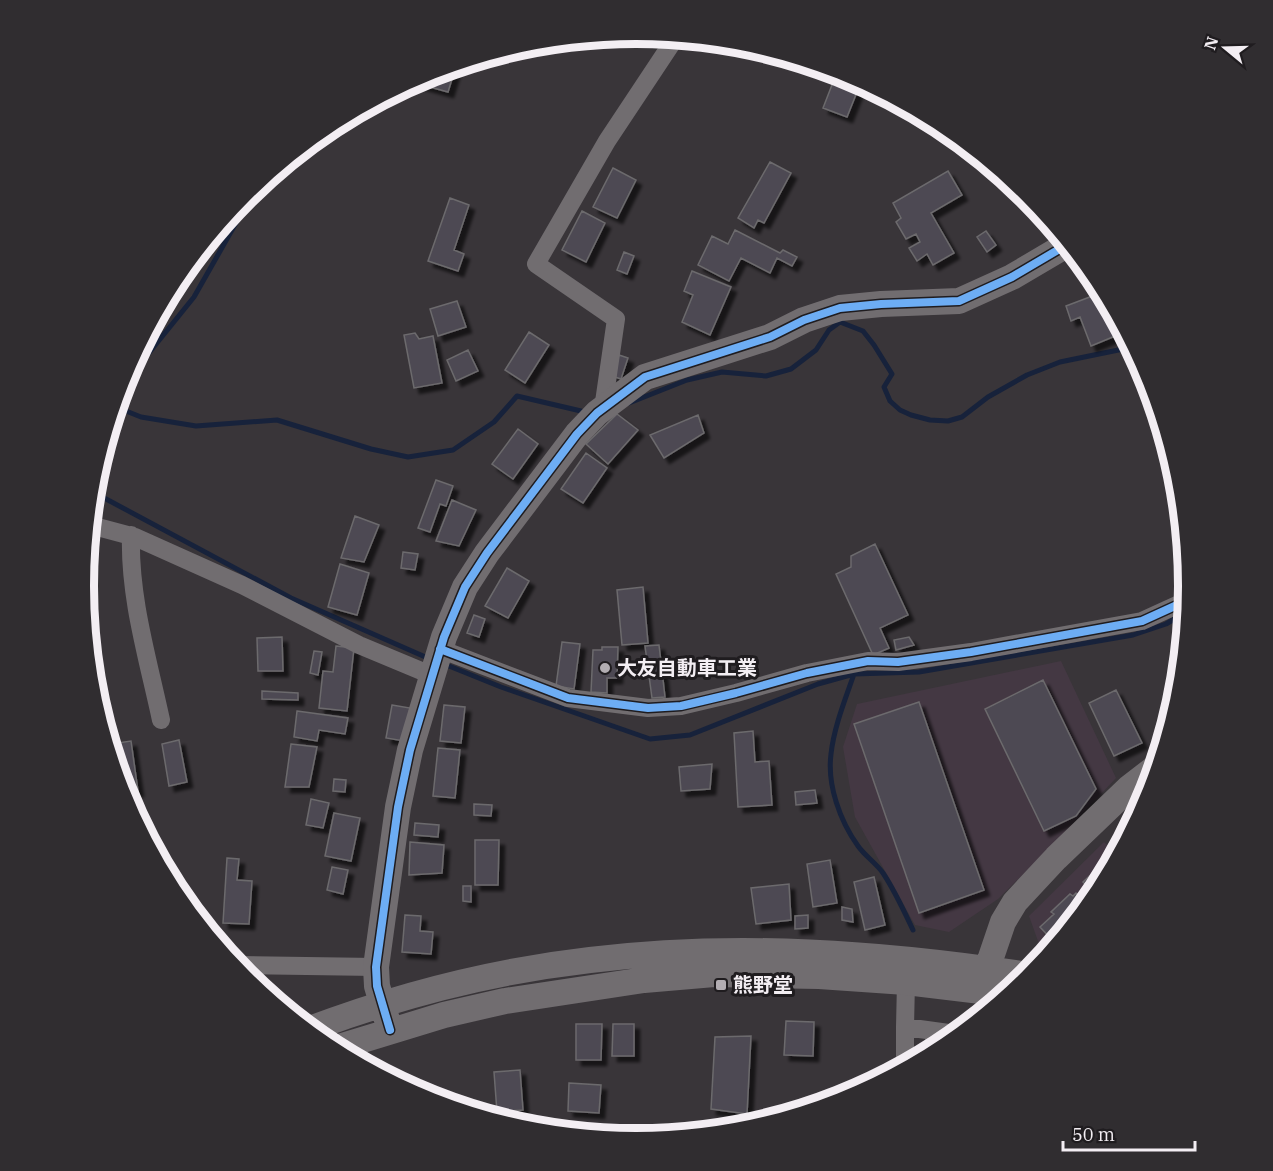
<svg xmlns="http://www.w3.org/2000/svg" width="1273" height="1171" viewBox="0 0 1273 1171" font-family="'IBM Plex Serif','Noto Sans JP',serif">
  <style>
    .built { fill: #443843 }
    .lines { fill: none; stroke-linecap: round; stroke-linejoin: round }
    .stream { stroke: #17223b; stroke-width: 5 }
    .building { fill: #4d4a52; stroke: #6c6a6d; stroke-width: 1.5; filter: url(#shadow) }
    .street { stroke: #716d70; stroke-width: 18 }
    .secondary { stroke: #716d70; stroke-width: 26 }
    .cycleway-casing { stroke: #1f1c1f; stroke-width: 11 }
    .cycleway { stroke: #6dadf4; stroke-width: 8 }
    .poi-dot { fill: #b2adb2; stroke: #1f1c1f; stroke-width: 2 }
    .labels { text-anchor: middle; stroke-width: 6; stroke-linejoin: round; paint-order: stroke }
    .poi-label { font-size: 20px; font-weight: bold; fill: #f3eef3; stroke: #1f1c1f; text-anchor: start }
    .rim { fill: none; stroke: #f3eef3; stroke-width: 8 }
  </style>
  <defs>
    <filter id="shadow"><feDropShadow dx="5.5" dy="5.5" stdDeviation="1.5" flood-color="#0009"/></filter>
  </defs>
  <rect width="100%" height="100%" fill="#393539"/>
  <path class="built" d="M 1061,661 L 1116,778 L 1052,846 L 998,899 L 949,932 L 915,925 L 855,817 L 843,747 L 857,704 Z
    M 1104,842 L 1116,854 L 1096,893 L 1043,955 L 1029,916 Z"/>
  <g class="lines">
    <path class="stream" d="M 132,364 L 148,354 L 194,297 L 257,186
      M 629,403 L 687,380 L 722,372 L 766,376 L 791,369 L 816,350 L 829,330 L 840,322 L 863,331 L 874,345 L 892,374 L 884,387 L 890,401 L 900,410 L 911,415 L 930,420 L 948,421 L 962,417 L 988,397 L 1027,375 L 1060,362 L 1133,347
      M 116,407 L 141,417 L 196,426 L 277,420 L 371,449 L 408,457 L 453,450 L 494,422 L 517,396 L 581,411
      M 93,492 L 291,598 L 430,659
      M 444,664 L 501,687 L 650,739 L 690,735 L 818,684 L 854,674 L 919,672 L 1133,635 L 1166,624 L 1186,612
      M 854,674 C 845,700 834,727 831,754 C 827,785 840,821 858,846 C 865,856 876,863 883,873 C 895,891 904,911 913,930"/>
  </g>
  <path class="building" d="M 456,66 L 448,92 L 419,84 L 421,77 L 425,75 Z
    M 837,72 L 861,82 L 847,117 L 823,108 Z
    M 770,162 L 791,173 L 764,223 L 758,220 L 754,228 L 738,218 Z
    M 613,168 L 636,180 L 617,218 L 593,207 Z
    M 948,171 L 962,195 L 931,213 L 954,253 L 933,265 L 927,254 L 917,261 L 909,248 L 920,242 L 916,234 L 906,239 L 896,222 L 901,218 L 893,203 Z
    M 450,198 L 469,205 L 454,250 L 464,254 L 458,271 L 428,261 Z
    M 582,211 L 605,223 L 586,262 L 562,250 Z
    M 735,230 L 780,253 L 783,250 L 797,257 L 792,266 L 777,258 L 770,273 L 741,258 L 729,281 L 698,265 L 712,236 L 728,244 Z
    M 986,231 L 996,245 L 987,252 L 977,237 Z
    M 624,252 L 634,256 L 627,274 L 617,270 Z
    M 692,271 L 731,287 L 710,335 L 682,322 L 693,295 L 684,291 Z
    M 1103,292 L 1114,312 L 1112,313 L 1120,334 L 1091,346 L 1080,317 L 1071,321 L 1066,306 Z
    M 457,301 L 466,327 L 438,336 L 430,309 Z
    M 529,332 L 549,345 L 525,383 L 505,370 Z
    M 415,333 L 419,339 L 433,336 L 442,383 L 414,388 L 404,335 Z
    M 468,350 L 478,371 L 456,381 L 447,360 Z
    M 619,355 L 628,358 L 621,379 L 612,376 Z
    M 617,414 L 638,430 L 608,464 L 586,444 Z
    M 698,415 L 704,433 L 664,458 L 650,435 Z
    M 518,429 L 538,444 L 513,479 L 492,464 Z
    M 586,453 L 607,468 L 583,503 L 561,489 Z
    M 436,480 L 453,486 L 446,506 L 440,504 L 430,532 L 418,528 Z
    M 452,500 L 476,510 L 459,546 L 436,541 Z
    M 355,516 L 379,525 L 364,562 L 341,558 Z
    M 875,544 L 908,615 L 880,628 L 889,648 L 873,655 L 836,574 L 851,567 L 851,556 Z
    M 403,552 L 418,554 L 415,570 L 401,568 Z
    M 340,564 L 369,573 L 357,615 L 328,607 Z
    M 507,568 L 529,581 L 508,618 L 485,606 Z
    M 643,587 L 648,643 L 622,645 L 617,590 Z
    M 474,615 L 485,619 L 479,637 L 467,633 Z
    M 282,637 L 283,671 L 258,671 L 257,638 Z
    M 909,637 L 914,645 L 896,650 L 894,640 Z
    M 562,642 L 580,644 L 574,689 L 556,686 Z
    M 659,645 L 665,697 L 652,698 L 645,646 Z
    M 336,646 L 354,648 L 347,711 L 319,708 L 323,671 L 333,672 Z
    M 602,647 L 618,647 L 617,678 L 607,678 L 607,693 L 591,692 L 593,650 L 602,650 Z
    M 314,651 L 322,652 L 318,675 L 310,673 Z
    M 1043,680 L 1096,789 L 1076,816 L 1044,831 L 985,709 Z
    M 1116,690 L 1142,743 L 1114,756 L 1089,703 Z
    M 262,691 L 298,693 L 298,700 L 262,699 Z
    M 919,702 L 984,890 L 919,913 L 854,724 Z
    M 392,705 L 410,708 L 404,741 L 386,738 Z
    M 444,705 L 465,707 L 461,743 L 440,741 Z
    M 297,711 L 348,718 L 345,734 L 319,730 L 317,741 L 294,737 Z
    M 753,731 L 755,762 L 769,761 L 772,805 L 738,807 L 734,733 Z
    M 179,740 L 187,782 L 169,786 L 162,744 Z
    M 131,741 L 138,791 L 125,793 L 110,744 Z
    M 291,744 L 317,747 L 309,787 L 285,787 Z
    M 438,748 L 460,750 L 455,798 L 433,796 Z
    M 712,764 L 710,789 L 681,791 L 679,767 Z
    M 334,779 L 346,780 L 345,792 L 333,791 Z
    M 815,790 L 817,803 L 796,805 L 795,792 Z
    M 311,799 L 329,803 L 323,828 L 306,825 Z
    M 474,804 L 492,805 L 491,816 L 474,815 Z
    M 334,813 L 360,818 L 351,861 L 325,856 Z
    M 415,823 L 439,825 L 438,837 L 414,835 Z
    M 475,840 L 499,840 L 498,885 L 475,885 Z
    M 410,842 L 444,845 L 442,873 L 409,875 Z
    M 227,858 L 239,859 L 237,880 L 252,881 L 249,924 L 223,923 Z
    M 830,860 L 837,903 L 813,907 L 807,864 Z
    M 332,867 L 348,870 L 343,894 L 327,890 Z
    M 1098,868 L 1105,875 L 1095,894 L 1083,882 Z
    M 874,877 L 885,925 L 865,930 L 854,882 Z
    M 789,884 L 791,920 L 756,924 L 751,888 Z
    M 463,886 L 471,886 L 471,902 L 463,901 Z
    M 1076,893 L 1087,904 L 1055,943 L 1040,927 L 1054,914 L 1051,912 L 1070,894 L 1073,896 Z
    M 842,907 L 852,909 L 853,922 L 842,920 Z
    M 405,915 L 421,916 L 420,931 L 433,932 L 431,954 L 402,952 Z
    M 808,915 L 808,928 L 795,929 L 795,916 Z
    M 786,1021 L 814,1022 L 813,1056 L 784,1055 Z
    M 576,1024 L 602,1024 L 601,1060 L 576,1060 Z
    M 613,1024 L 634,1024 L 634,1056 L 612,1056 Z
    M 751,1036 L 747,1114 L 711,1109 L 715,1037 Z
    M 926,1039 L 945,1044 L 923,1056 Z
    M 520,1070 L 523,1110 L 497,1112 L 494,1072 Z
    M 569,1083 L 601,1085 L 599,1113 L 568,1111 Z"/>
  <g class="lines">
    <path class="street" d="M 603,409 L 616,319 L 536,264 L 607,141 L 676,37
      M 90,525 L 135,537 L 242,585 L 359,645 L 431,675
      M 131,535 C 129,597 148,659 161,720
      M 440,649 L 568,698 L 648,708 L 681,706 L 736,693 L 807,673 L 868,661 L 898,662 L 971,652 L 1142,621 L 1188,600
      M 237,965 L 376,967
      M 906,982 L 905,1027 L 956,1034
      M 905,1065 L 905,1027"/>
    <path class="secondary" d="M 987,969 L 1003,922 L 1015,902 L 1056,858 L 1130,787 L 1156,767
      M 310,1029 C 400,995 494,971 590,960 C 736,942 884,953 1028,975
      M 390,1030 L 377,986 L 376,967 L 398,807 L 410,750 L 444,637 L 465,587 L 487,553 L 577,434 L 597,413 L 645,377 L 770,337 L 804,320 L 840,308 L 881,304 L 959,301 L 1012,277 L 1068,244
      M 336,1048 L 444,1015 L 505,1001 L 644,980 L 714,974 L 819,976 L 906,982 L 1006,994"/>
    <g class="cycleway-casing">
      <path id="cycleway" d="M 440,649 L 568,698 L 648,708 L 681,706 L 736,693 L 807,673 L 868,661 L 898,662 L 971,652 L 1142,621 L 1188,600
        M 390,1030 L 377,986 L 376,967 L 398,807 L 410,750 L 444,637 L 465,587 L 487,553 L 577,434 L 597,413 L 645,377 L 770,337 L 804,320 L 840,308 L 881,304 L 959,301 L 1012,277 L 1068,244"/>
    </g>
    <use href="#cycleway" class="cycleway"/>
  </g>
  <g class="poi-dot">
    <circle cx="605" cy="668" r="6"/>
    <rect x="715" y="979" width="12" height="12" rx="3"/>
  </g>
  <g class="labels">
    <g class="poi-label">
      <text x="617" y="675">大友自動車工業</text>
      <text x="733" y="992">熊野堂</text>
    </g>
  </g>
  <path d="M0 0H1273V1171H0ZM94 586a542 542 0 1 1 1084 0a542 542 0 1 1-1084 0Z" fill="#302d30" fill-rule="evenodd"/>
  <path class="rim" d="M94 586a542 542 0 1 1 1084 0a542 542 0 1 1-1084 0Z"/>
  <g transform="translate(1225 48) rotate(289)" stroke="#1f1c1f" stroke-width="4.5" paint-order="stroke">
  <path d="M0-4.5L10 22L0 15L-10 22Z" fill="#f3eef3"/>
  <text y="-9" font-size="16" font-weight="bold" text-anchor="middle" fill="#f3eef3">N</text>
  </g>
  <path d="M1063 1141v9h132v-9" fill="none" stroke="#f3eef3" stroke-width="3"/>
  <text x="1072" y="1141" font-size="18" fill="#f3eef3" stroke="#1f1c1f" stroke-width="4.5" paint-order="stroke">50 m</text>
</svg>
